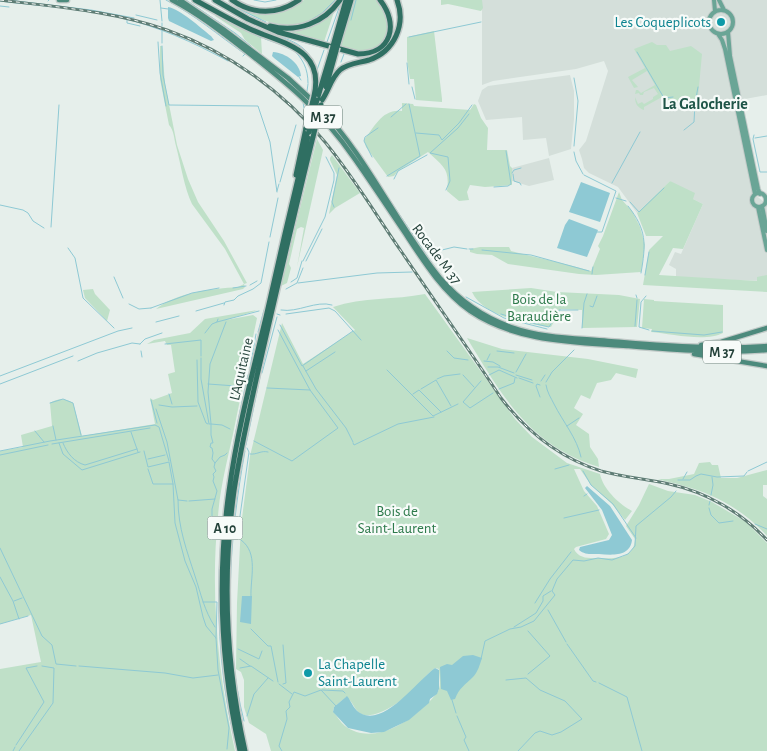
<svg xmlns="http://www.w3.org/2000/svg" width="767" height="751" viewBox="0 0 767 751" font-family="'Alegreya Sans',sans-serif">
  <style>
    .built { fill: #d4dfda }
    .green { fill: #bfe0c8; fill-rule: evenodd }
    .water { fill: #8ec9d4 }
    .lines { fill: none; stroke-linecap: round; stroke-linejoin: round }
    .stream { stroke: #8ec9d4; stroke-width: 1 }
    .primary-casing { stroke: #c2cac8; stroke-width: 6 }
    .trunk-casing { stroke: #c2cac8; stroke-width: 7 }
    .motorway-casing { stroke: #c2cac8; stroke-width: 8 }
    .primary { stroke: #6aa596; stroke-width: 4 }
    .trunk { stroke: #4c8a7c; stroke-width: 4.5 }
    .motorway { stroke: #2f6f62; stroke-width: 5 }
    .rail-casing { stroke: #5f7d75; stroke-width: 3 }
    .rail { stroke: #f7fbf9; stroke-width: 1; stroke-dasharray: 4; stroke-linecap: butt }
    .motorway-bridge-casing { stroke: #c2cac8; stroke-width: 8; stroke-linecap: butt }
    .motorway-bridge { stroke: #2f6f62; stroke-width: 5 }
    .culture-dot { fill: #0f9aa8; stroke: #f7fbf9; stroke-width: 2 }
    .labels { text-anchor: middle; stroke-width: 4.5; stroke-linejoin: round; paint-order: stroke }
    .shield { fill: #f7fbf9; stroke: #637a73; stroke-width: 1 }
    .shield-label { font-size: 14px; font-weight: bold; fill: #24423a }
    .culture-label { font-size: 15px; fill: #0d838f; stroke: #f7fbf9; text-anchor: end }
    .street-label { font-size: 15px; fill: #24423a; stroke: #f7fbf9 }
    .park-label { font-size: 15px; fill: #2d7a4b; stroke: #f7fbf9 }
    .neighbourhood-label { font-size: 16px; font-weight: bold; fill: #1f5548; stroke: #f7fbf9 }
  </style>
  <rect width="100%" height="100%" fill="#e6efeb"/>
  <path class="built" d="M 482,0 L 767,0 L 767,95 L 734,101 L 753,193 L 764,202 L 767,202 L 767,281 L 676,278 L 676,269 L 669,265 L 675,252 L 681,254 L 703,204 L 693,199 L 670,181 L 637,213 L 618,187 L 589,173 L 584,168 L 582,159 L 579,150 L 586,141 L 608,71 L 604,61 L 576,69 L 493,81 L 482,85 Z
    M 570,75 L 574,91 L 574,119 L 571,149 L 549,156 L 546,138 L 523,140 L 522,117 L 486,120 L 478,101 L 482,90 L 488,86 Z
    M 549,158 L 554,180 L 529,186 L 512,181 L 512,168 Z"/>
  <path class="green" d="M 304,0 L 336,0 C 307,38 271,27 236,7 L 236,5 C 259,18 282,16 304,0 Z
    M 355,0 L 379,0 L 388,20 L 389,34 L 380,47 L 364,53 L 339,49 Z
    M 441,0 L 482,0 L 483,8 L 481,11 L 448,4 L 441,5 Z
    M 334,12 L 324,42 L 286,32 L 316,24 Z
    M 218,15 L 261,37 L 262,54 L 245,40 L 241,33 L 215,16 Z
    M 434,31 L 442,99 L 442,102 L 416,100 L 414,79 L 410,79 L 407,60 L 407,37 Z
    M 652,42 L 657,45 L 666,45 L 670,51 L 691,46 L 702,54 L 698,97 L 696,99 L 666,104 L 662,97 L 644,107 L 644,110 C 638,108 635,104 635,97 L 638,104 L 642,102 L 644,104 L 653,99 L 653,97 L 658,94 L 654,88 L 644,92 L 643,95 L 640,95 L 639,93 L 635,94 L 636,90 L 638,90 L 641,93 L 655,85 L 647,71 L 632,80 L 638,87 L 634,88 L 628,77 L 645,68 L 634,49 Z
    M 160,46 L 162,46 L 165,84 L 177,145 L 188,179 L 198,202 L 224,241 L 247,283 L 244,284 L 225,249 L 192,204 C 184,187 181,165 176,146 C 174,139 174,130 169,125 L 160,79 Z
    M 402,103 L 413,104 L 414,106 L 470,110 L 474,104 L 476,105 L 481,118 L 488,128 L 487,150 L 507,150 L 510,166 L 512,168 L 512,185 L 485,187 L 470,185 L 467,192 L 469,200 L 459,201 L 447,191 C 450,169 444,167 428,152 L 398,171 L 394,176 L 388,177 L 366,147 L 364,140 C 374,127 383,108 402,111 Z
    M 317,139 L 323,150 L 297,267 L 304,228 L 301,227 L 297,229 L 289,264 L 291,268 L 287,283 L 281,286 Z
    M 332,155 L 360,193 L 335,208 L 329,214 L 337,175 L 330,160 L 330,158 Z
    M 670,181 L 695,193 L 693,199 L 703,204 L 683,249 L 673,248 L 659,275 L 757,281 L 757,277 L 767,275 L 767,292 L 643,285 L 649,250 L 663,236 L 646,236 L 637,213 Z
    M 619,192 L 622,200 L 632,211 L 640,227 L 645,245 L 641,272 L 596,275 L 579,274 L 508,264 L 492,255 L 477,254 L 470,252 L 470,249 L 480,247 L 509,247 L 511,251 C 537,258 564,263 591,271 L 600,249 L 598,246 L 603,236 Z
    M 244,284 L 245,287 L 243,289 L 156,309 C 177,292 212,289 238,287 Z
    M 531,288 L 557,292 L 619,295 L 640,299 L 637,327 L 582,328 L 582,310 L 561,309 L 551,327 C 526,324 483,316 472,292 Z
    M 93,289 L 95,294 L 110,310 L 107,321 L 85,298 L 83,290 Z
    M 425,294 L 515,419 L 532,437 L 567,463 L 600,474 C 603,489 619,504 632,511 L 625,520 L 612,504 L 591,485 L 580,469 L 574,469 L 584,491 L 597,506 L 609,534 L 606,539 L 576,547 L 574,549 C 579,560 592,558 602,558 C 617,559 634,558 635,539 L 626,526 L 639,505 L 649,484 L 668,491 L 695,495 L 712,502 L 746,522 L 767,543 L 767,751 L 271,751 L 266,734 L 249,723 L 244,707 L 244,680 L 241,672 L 236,669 L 237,603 L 241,526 L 250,456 L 282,323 L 303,364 L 355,330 L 333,307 C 363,297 395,300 425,294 ZM 435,668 L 439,669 C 439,675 441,683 439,689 C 438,694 424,707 419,711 C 401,727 369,744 345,726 C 340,722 337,716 333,711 L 334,707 L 346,697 C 353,701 354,710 361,714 C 376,721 406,698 415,688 C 422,681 427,674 435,668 Z
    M 644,299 L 654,300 L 654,301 L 723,305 L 723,333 C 706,342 671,334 651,332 L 652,329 L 642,328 Z
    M 258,310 L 226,320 L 253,315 L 257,318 C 249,357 241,395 233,434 C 227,461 220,489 218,516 C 210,594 218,675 235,751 L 0,751 L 0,669 L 41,662 L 31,615 L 0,624 L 0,451 L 23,447 L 21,435 L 52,426 L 50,403 C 58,398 65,398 73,403 L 82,436 L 155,424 L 150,398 L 153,400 L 172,393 L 168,374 L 175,372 L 171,345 L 167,345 L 165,341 L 147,344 L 154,340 L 190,333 L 205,319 Z
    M 467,338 L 502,349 L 588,359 L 638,369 L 636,378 L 616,373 L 611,380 L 597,383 L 590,399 L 581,395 L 574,408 L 583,414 L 576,425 L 589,434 L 590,447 L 598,459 L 599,467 C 530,446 502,396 467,338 Z
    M 710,462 L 712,465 L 718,465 L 721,478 L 737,478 L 767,470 L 767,485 L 763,485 L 763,496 L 767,499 L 767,536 C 746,512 715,494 684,486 C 676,483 667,482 658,479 L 669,479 L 694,474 L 699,463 Z"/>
  <path class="water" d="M 168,7 C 180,9 201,28 211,36 L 214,40 L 211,41 L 169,21 L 168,18 Z
    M 273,52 C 286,53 300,63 301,76 L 298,77 L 274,58 L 272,56 Z
    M 581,182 L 610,193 L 600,222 L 569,212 Z
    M 569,219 L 598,230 L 587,257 L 557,248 L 565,225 Z
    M 587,486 L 610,506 L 632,540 C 630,557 612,555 599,554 C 591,554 585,555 579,550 L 580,547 L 609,540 L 612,535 L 602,510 L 585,488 Z
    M 242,596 L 252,596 L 251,624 L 240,622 Z
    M 473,655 L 482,658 C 480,664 478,672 473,677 C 465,685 459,688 455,699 L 451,700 L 447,691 L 441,689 L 440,667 L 447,664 L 452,665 L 463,656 Z
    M 435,668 L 439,670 L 439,689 L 437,694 L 430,699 L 429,703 L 409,720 L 384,732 L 371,733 L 348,728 L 333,712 L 334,707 L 347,696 C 352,702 354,711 362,714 C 386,725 418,680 435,668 Z"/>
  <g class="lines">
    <path class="stream" d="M 8,0 L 91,10 L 134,18
      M 160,0 L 162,21
      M 166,0 C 195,15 218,35 245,54 L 243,56
      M 186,0 L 235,33 L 251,46
      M 254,0 L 265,2 L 276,0
      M 0,1 C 39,6 80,8 118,17 C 157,26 193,42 228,61
      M 48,1 L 49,0
      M 0,6 L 9,7
      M 161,8 L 168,9
      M 237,8 L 266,22
      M 136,15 L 157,20
      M 127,19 L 127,23 L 140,26
      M 351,20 L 356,0
      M 242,22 C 250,26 259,30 268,33 C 294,41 311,45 318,76
      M 306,23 L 322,13 L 335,0
      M 162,26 L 162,23
      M 237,26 L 262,38
      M 162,31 L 162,43
      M 285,37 L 324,48
      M 409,37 L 481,22
      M 265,39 L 288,47
      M 158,42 L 160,73 L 166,106
      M 327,42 L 340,5
      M 162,46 L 163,75 L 169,105 L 258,106 L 270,142 L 277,192
      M 292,49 C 303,58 308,69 308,83
      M 637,52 L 664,98 L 673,97
      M 341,62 L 344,54
      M 407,63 L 409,84
      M 317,70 L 324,50
      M 299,77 L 301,80
      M 574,78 L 578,101 L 574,146
      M 412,87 L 415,99
      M 307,91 L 308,84
      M 696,98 L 698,87
      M 303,102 L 304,108
      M 329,114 L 352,143
      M 391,117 L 406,104
      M 684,130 L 694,122 L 695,103
      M 416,133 L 439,135 L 442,140 L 459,123 L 472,105
      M 754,135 L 753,139 L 760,172 L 767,172
      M 755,138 L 767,136
      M 574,152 L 576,161 L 583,174
      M 372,157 L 364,141 L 365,137 L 378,128
      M 512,173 L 514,170 L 521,168
      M 513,174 L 514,181 L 520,183 L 521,185
      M 584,175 L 616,191 L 602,232 L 597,232
      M 387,176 L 420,156 L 409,104
      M 394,179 L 398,171 L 427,155
      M 280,182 L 296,125
      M 612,183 L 640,132
      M 379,184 L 434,266
      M 494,187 L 508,186 L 511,184 L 506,151
      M 446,190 L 450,181 L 448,157 L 430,153 L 458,128 L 469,114
      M 277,191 L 279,184
      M 616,198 L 626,201
      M 630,202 L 639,212 L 664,188
      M 0,205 L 23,210 L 28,213 L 33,221 L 44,228
      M 628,206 C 647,230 646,244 641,273
      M 334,207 L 332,202 L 339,168
      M 51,227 L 59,105
      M 270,237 L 278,198
      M 68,248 L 75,258 L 83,298 L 114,328
      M 469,249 L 473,249
      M 442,250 L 454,247 L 467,249
      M 482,250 L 531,255 L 589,271
      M 303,261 L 325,217 L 334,180 L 334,173 L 326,157
      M 306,261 L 322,229
      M 592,274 L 593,267
      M 645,275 L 649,252
      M 114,277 L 123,298
      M 291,282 L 297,278 L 302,261
      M 298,283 L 377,273 L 412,272
      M 250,285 L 257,281
      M 233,288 L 246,286
      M 286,289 L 297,283 L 303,268
      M 636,295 L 637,298
      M 646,296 L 641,302 L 639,327 L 649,330
      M 466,297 L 504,318 L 547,329
      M 129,304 L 139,309 L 151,308
      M 224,305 L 225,302 L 234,300 L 238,296 L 253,289 L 261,283 L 269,242
      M 590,306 L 593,307 L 597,296
      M 151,308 L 192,293 L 219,288
      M 281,310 C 298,313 316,300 332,305
      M 196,311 L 224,303
      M 277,314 L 280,315
      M 286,314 L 329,308 L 335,311 L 361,340
      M 501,314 L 523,321 L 549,327 L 559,310 L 578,310
      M 156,322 L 179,316
      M 217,322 L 259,311
      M 226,322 L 210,364 L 208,392 L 211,424 L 222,425 L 230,429
      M 280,325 L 302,366 L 353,331
      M 635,326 L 637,300
      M 582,328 L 584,303 L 587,294
      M 652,331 L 704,335 L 722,332
      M 258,332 L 264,310
      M 205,333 L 212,324 L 217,322 L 218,319
      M 140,344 L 145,339 L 162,333
      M 165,344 L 201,340 L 201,356
      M 141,351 L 142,357
      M 447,351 L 454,358 L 468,360
      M 497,351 L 514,353
      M 201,358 L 201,379 L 209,424 L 211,424 L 211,435 L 213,443 L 211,443 L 210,447 L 212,448 L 213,453 L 212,459 L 215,463 L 214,467 L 216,471 L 213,474 L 214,477 L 213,481 L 217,491 L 212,509 L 212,518 L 214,520
      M 197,360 L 198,402 L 206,423 L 208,424
      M 487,360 L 490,354
      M 78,361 L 97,353 L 132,343 L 140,344
      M 484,361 L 493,362 L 500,366 L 500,367
      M 303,366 L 316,389 L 346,428 L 353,442
      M 488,367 L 498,367 L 514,373
      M 250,368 L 256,334
      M 387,370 L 433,416 L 458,404
      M 306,371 L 335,352
      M 516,372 L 526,354
      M 262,373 L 277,317
      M 463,375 L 474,387
      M 489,375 L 499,370 L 517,378
      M 516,375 L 532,380
      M 0,376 L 118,331 L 132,328
      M 519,378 L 533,383
      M 437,379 L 444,376 L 460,374
      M 481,381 L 463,402 L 470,408 L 493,393
      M 541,381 L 545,375
      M 546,382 L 552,372 L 574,350
      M 0,384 L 73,356
      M 208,384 L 236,386
      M 546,385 C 547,392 551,398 554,404 C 563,422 577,438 581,457
      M 267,388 L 310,390
      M 421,389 L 436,380 L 451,406
      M 499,389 L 514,383 L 515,378
      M 169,394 L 172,404
      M 413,394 L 419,390 L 441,412
      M 540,397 L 536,386 L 537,384 L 540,385
      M 151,400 L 157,423
      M 50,403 L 63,399 L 73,403 L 81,435
      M 159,405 L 172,407 L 197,406
      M 156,409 L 167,442 L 178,500 L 187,501
      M 53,426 L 56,440
      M 567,426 L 579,418
      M 35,431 L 44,442
      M 131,432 L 138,452
      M 254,441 L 292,461 L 338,428 L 310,390 L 278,330
      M 59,443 L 63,454 L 82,470 L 140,452
      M 63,443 C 67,453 74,462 85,465 L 137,449
      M 353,443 L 354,445 L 398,424 L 434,417
      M 52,444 L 150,428
      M 246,445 L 260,377
      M 0,451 L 50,441 L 155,425 L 159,427 L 169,461
      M 144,451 L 148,467 L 169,462 L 173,484 L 175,523 L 185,561 L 196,587 L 203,617 L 206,626 L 216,638 L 218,670 L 229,728 L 227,749
      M 250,454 C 257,455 261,450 268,452
      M 0,455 L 48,445
      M 148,459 L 165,455
      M 215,463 L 220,457 L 225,455 L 227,453
      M 148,469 L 153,484 L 173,484
      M 555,469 L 569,465
      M 583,471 L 591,485 L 613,504 L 636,538
      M 748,471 L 767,462
      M 683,479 L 687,472
      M 678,480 L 690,480 L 696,476 L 701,474 L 717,477 L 744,476 L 747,472
      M 711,495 L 713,485 L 712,477
      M 584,496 L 587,494
      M 178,500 C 178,528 187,551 195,576 C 201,594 204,610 215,627
      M 189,501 L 215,499
      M 709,505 L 710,501
      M 709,508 L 711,515 L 719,523 L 733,521
      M 564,518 L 599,510
      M 239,523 L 249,452 L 247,448
      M 755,524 L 767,529
      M 241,540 C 259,553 250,578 251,597
      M 0,548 L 42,636 L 52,645 L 56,664 L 76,666
      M 0,577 L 13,601 L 19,619
      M 14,601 L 22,598
      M 203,602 L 217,602 L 216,638
      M 535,603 L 550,579 L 571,552
      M 548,610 L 566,642
      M 0,624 L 28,616
      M 514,627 L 536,613 L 543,601 L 543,596 L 551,591
      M 251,629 L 268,646 L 271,646 L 278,682
      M 528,631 L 550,656 L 528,674
      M 567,644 L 593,681 L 596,682
      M 283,645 L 286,683 L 283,684
      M 238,649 L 259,659 L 262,651
      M 240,659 L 250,666
      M 481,659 L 485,641 L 510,629 L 521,627 L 534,621 L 555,595 L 552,591 L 557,579 L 573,560 L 584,561 L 598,558 L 612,560 L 628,554 L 635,546 L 636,526 L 671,497 L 676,491
      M 79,666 L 165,673 L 193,678 L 218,675
      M 240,668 L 251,666 L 273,681
      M 506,680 L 526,678 L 540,690 L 565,701 L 582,719 L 561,732 L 552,735 L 540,731 L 535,733 L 518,751
      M 599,683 L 627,697 L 642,751
      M 279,684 L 292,694
      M 322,690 L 343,691 L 345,693
      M 452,700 L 456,713
      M 247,716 L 254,694 L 268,678
      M 457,716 L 466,737 L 464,740 L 469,751
      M 244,721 C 222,634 229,539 245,451
      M 231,724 C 207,607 221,489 248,375
      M 16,745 L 44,702 L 26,668 L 37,666
      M 13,751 L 15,747
      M 19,751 L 53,703 L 54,668 L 42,666
      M 282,751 L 279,746 L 287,719 L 286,711 L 290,707 L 289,702 L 294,692 L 305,696 L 321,690 L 336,706"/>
    <g class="primary-casing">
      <path id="primary" d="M 714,0 L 715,11
        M 719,0 L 724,10
        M709 22a12 12 0 1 1 24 0a12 12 0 1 1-24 0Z
        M 728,32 L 730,56 L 758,189 L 760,194
        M 718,34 L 722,40 L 725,49 L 755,194
        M752 200a7 7 0 1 1 14 0a7 7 0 1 1-14 0Z
        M 762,206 L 767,231
        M 758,207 L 767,250"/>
    </g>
    <g class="trunk-casing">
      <path id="trunk" d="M 59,0 L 67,0
        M 172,0 C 197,13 219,30 241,47 C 286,82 321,110 354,158 C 371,182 388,208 405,233 C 424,262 442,291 470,311 C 516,342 573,342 627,346 C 674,350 720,354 767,350
        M 180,0 L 223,29 L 288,78 L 314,102
        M 320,108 C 368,158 396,224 440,278 C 459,300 483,317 511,327 C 542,338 576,338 608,341 C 661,345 714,350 767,346
        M 701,345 L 721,342 L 767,328
        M 694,354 L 767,366"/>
    </g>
    <g class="motorway-casing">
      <path id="motorway" d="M 195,0 C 214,10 232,21 250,29 C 283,44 325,48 314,96
        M 215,0 L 248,19 L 278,32 L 358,54 C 392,54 399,24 380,0
        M 232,0 C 253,15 278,15 299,0
        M 270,26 C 297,33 324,23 340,0
        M 333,46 L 346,0
        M 337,47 L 351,0
        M 326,87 L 336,51
        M 317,100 L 332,50
        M 322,100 C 329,90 331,78 340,70 C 348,63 359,63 369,60 C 395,51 406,24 397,0
        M 296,175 L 306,128
        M 240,751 C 221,666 217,578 229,491 C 237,432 252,375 266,317 C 280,255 294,194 309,132
        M 245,751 C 226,666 222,578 234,491 C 242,438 255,385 267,332 C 282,267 297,202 313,137"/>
    </g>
    <use href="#primary" class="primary"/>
    <use href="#trunk" class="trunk"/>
    <use href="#motorway" class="motorway"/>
    <g class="rail-casing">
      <path id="rail" d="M 0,0 C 56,7 113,11 167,30 C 229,52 284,92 325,142 C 353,176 376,215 401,251 C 434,300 468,348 501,398 C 527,432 560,458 601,471 C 623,477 646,479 669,484 C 706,492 741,512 767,540"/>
    </g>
    <use href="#rail" class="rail"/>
    <g class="motorway-bridge-casing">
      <path id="motorway-bridge" d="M 332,50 L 333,46
        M 336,51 L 337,47
        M 311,108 L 314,96
        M 314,112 L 317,100
        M 318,116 L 321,105
        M 306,128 L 309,117
        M 309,132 L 312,121
        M 313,137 L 316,125"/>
    </g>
    <use href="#motorway-bridge" class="motorway-bridge"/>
  </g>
  <g class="culture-dot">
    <circle cx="721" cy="22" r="5"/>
    <circle cx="308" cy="673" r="5"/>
  </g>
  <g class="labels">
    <g class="shield">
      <rect x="304" y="105.5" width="38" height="23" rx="4"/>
      <rect x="703" y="340.5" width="38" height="23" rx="4"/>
      <rect x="207.5" y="516.5" width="35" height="23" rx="4"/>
    </g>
    <g class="shield-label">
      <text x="323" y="122">M 37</text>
      <text x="722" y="357">M 37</text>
      <text x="225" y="533">A 10</text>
    </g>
    <g class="culture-label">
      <text x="711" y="27">Les Coqueplicots</text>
      <text x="318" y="669" text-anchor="start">La Chapelle<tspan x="318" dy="17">Saint-Laurent</tspan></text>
    </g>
    <g class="street-label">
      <text transform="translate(437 254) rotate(53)" y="5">Rocade M 37</text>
      <text transform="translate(241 369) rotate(-77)" y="5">L'Aquitaine</text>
    </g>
    <g class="park-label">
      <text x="539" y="304">Bois de la<tspan x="539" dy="17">Baraudière</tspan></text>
      <text x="397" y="516">Bois de<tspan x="397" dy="17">Saint-Laurent</tspan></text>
    </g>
    <g class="neighbourhood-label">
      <text x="705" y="109">La Galocherie</text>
    </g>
  </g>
</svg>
